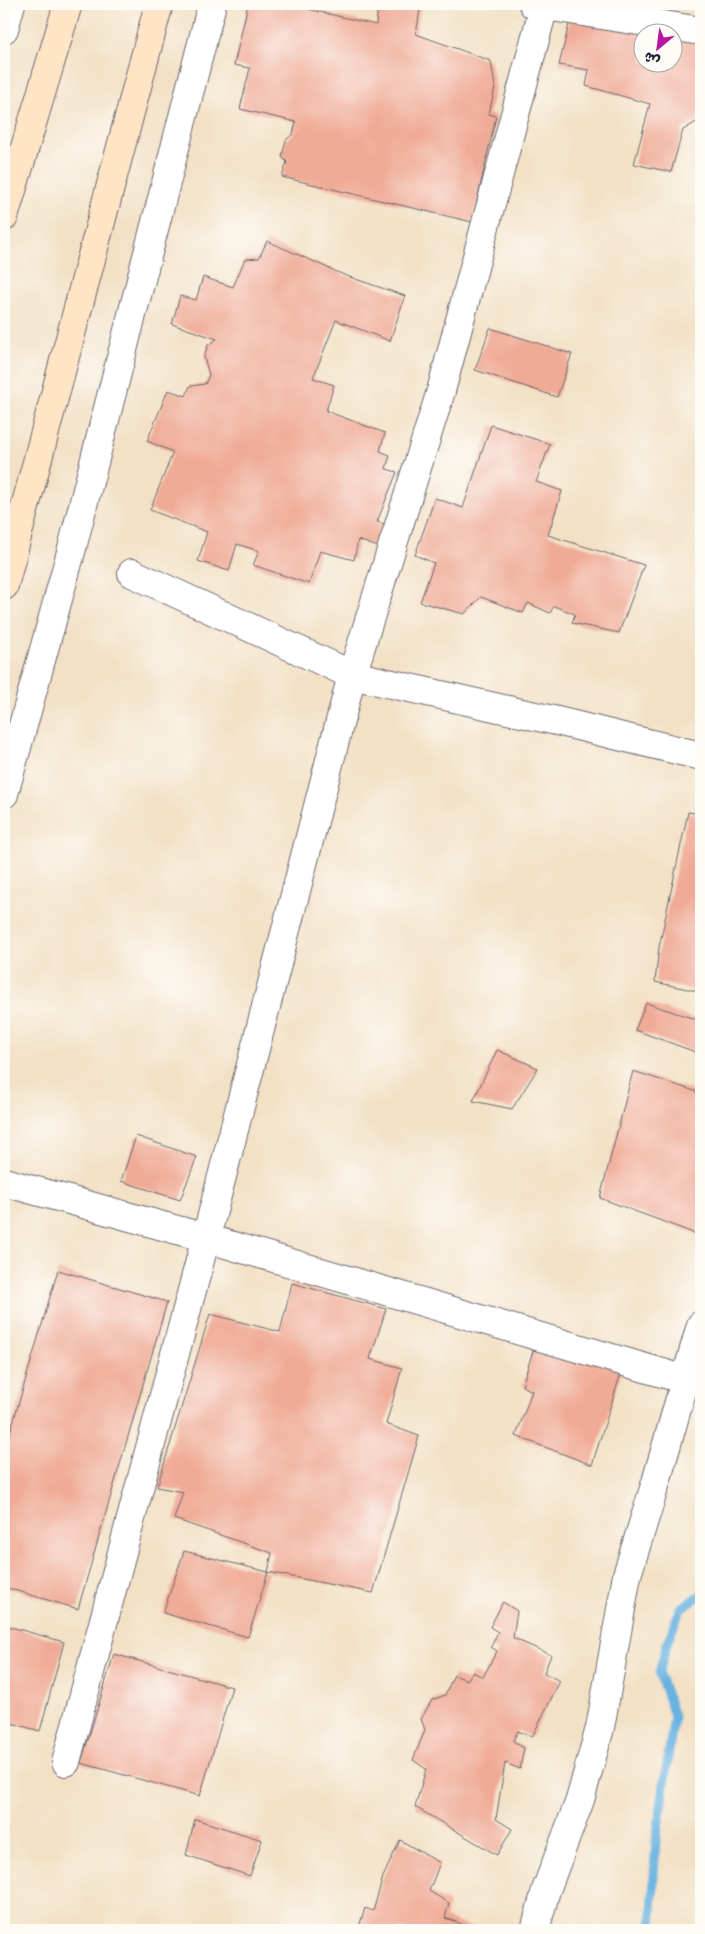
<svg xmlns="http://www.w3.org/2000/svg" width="705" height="1934" viewBox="0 0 705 1934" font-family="'Architects Daughter','Playpen Sans Arabic',sans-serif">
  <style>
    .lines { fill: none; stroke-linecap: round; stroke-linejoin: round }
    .stream { stroke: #69b3e2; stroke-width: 9 }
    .building { fill: #f0ab97 }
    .street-casing { stroke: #6b656c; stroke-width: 30 }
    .secondary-casing { stroke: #6b656c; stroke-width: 30 }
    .street { stroke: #fff; stroke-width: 28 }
    .secondary { stroke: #ffe4c6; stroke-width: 28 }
  </style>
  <rect width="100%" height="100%" fill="#fdfcf7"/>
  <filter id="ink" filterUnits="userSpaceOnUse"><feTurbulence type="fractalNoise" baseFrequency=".02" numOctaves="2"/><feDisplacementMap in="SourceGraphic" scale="10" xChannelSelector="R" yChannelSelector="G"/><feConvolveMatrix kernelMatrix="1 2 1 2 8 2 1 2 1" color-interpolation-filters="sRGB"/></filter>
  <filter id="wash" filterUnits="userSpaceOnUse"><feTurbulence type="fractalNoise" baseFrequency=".0096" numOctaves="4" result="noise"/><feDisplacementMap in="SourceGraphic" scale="20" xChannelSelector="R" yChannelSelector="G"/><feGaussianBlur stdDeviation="1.12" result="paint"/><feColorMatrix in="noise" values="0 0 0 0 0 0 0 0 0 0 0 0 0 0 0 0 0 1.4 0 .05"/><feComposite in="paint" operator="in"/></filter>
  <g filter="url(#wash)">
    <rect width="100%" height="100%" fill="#f3e1c6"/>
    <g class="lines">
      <path class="stream" d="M 651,1930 L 656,1841 L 674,1716 L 659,1673 L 667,1643 L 681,1608 L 701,1595"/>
    </g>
    <g id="blocks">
      <path class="building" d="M 248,4 L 304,4 L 303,8 L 376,25 L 378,4 L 421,4 L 416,34 L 491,61 L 495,87 L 489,114 L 496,116 L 472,222 L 282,177 L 287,162 L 282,157 L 286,140 L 293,134 L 296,122 L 240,109 L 250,68 L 234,65 Z
        M 572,12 L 642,32 L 642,62 L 672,62 L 672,37 L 701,45 L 701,99 L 698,121 L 683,130 L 671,172 L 634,164 L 650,104 L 586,86 L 589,70 L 559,65 Z
        M 267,241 L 344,275 L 405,296 L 390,341 L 336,320 L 313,378 L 334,385 L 326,411 L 385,433 L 380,451 L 390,455 L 386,469 L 397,472 L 377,522 L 389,525 L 381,548 L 358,540 L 354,560 L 320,551 L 309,584 L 253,565 L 259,551 L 237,544 L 229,571 L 198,561 L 207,532 L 150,510 L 173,452 L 147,441 L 168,390 L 186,396 L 190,386 L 205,384 L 209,375 L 204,357 L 208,345 L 217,339 L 172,324 L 180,296 L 196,300 L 203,277 L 233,287 L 245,259 L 259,258 Z
        M 490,328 L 572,354 L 557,397 L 475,370 Z
        M 491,425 L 550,444 L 536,482 L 562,491 L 548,535 L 644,565 L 619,633 L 572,623 L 575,614 L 554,606 L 550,613 L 528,603 L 523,613 L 481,597 L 464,614 L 420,602 L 434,563 L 415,555 L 435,498 L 463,508 Z
        M 688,812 L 701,814 L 701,992 L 655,982 L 659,947 Z
        M 646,1003 L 701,1021 L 701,1054 L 635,1030 Z
        M 497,1050 L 538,1068 L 512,1109 L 473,1101 Z
        M 633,1071 L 701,1093 L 701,1220 L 696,1234 L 600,1198 Z
        M 136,1136 L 197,1157 L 180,1200 L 121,1181 Z
        M 58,1270 L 167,1302 L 78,1609 L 4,1587 L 4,1453 Z
        M 292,1283 L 386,1309 L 370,1359 L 402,1368 L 386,1424 L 419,1436 L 373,1593 L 268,1572 L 272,1553 L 174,1519 L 183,1492 L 157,1487 L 210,1314 L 280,1332 Z
        M 536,1341 L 622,1370 L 592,1465 L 516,1436 L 532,1391 L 522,1386 Z
        M 184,1551 L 268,1572 L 248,1637 L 163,1613 Z
        M 503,1602 L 517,1611 L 513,1638 L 551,1655 L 544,1673 L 560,1681 L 532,1737 L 518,1731 L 513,1741 L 524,1748 L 520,1769 L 505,1763 L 496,1819 L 512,1829 L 497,1855 L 415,1807 L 426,1769 L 413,1760 L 425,1730 L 421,1719 L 432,1700 L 445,1695 L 454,1675 L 467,1680 L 473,1672 L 483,1677 L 497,1651 L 491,1647 L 498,1632 L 490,1627 Z
        M 4,1625 L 64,1642 L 40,1731 L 4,1721 Z
        M 114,1654 L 232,1687 L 200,1796 L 81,1763 Z
        M 195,1819 L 262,1840 L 250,1876 L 186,1855 Z
        M 400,1840 L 440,1863 L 429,1891 L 449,1903 L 445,1918 L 479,1930 L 358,1930 L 365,1908 L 373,1911 L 383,1877 Z"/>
    </g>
  </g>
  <g filter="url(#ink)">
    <use href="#blocks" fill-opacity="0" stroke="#6b656c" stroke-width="1"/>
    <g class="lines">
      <g class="street-casing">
        <path id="street" d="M 533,4 L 701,31
          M 4,29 L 11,4
          M 132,573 L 352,675 L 557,721 L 701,756
          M 4,794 L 71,552 L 212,4
          M 4,1182 L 206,1238 L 686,1380
          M 66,1762 L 206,1238 L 352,675 L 441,391 L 544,6
          M 535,1930 L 546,1890 L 580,1800 L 600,1728 L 627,1575 L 656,1482 L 701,1325"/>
      </g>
      <g class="secondary-casing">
        <path id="secondary" d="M 4,217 L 68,4
          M 4,586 L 159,4"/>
      </g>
      <use href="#street" class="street"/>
      <use href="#secondary" class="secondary"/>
    </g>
  </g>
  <rect width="705" height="1934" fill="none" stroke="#fdfcf7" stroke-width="20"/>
  <g transform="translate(658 48) rotate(209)"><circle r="24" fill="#fdfcf7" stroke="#a5a5ac"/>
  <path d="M0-4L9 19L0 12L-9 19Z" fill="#b5179e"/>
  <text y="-8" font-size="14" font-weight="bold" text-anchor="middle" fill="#22223b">ش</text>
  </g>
</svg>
